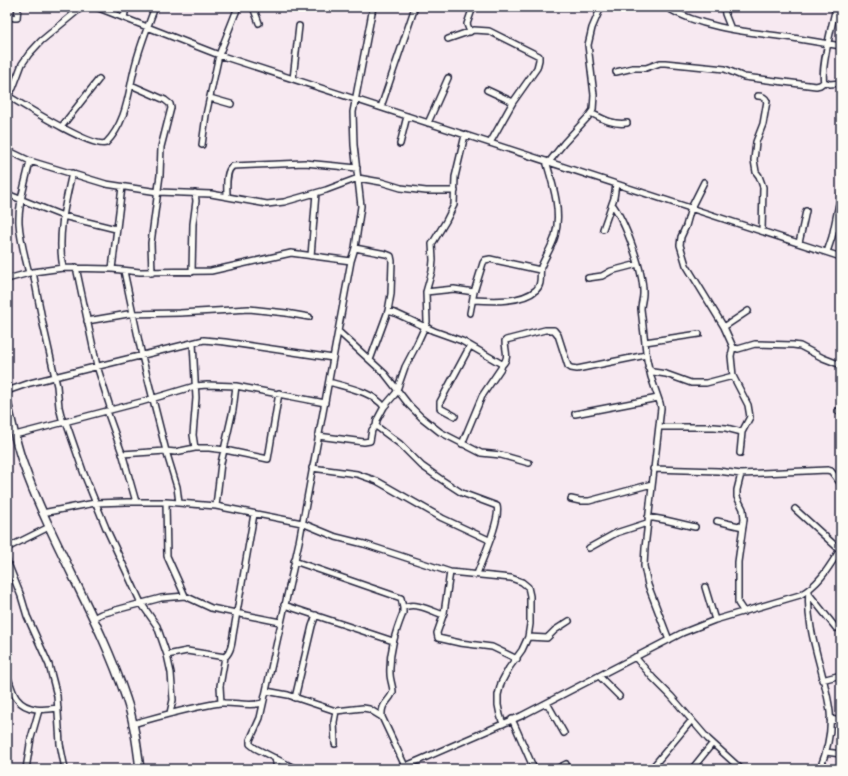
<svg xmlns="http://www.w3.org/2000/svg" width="848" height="776" viewBox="0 0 848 776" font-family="'Playpen Sans',sans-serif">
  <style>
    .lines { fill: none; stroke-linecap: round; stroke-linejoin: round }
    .street-casing { stroke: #22223b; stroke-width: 8 }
    .secondary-casing { stroke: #22223b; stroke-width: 10 }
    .street { stroke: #fdfcf7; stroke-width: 5 }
    .secondary { stroke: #fdfcf7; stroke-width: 7 }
  </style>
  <rect width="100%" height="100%" fill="#f7e9f1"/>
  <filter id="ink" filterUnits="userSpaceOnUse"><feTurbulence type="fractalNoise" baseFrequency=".025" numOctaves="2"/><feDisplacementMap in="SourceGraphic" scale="8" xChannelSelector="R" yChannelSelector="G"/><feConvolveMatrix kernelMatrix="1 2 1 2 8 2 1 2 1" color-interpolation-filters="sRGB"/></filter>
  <g filter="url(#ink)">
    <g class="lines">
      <g class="street-casing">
        <path id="street" d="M 96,7 L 219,55 L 841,257
          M 253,7 L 259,23
          M 666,7 C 701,28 747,32 787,37 C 805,40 823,43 841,46
          M 724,7 L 725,14 L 731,29
          M 7,16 L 15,18 L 17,18 L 18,7
          M 124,18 L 126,7
          M 470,32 L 467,24 L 473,7
          M 448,39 L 474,30 L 489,31 L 539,56 L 539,60 L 537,68 L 513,102 L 490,143
          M 616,72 L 633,68 L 646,68 L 660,63 L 665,63 L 725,69 L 744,77 L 816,86 L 820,85 L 824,82
          M 293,79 L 299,26
          M 824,82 C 820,70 833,21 836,7
          M 824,82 L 830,84 L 841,83
          M 131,85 L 165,100 L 170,104 L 171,108 L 161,147 L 160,175 L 151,243 L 152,273
          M 487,90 L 513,102
          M 7,96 L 13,88 L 22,64 L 29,54 L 41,41 L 82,7
          M 8,96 C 23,105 93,149 106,143 C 127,122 128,93 135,66 C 140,46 148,26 155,7
          M 758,96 C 762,96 765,97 767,101 L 763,124 L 756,142 L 754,160 L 756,172 L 759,176 L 763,187 L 762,231
          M 210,98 L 231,104
          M 381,107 L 415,7
          M 591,113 C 603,119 613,125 627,123
          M 428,123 L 448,78
          M 62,126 L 99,79
          M 400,144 L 407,116
          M 202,145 L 206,115 L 219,55 L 238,7
          M 7,150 L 30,161 L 106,184 L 158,192 L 211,194 L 267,204 L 284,202 L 326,190 L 358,178 L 381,182 L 401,188 L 426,191 L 455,191
          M 549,162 L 564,143 L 588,117 L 593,110 L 594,95 L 588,45 L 592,28 L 601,7
          M 704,182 L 691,208 L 686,226 L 681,237 L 680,245 L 686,265 L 724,327 L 733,347 L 731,356 L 733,376 L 748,405 L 750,417 L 742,432 L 740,453
          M 7,194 L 63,216 L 116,229
          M 227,196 C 227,187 225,171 233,166 L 305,163 L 357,168
          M 612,204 C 625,221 644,272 643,294 C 643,299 641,303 641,309 L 647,360 L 651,377 L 660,403 L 661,408 L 645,548 L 644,566 L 648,585 L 669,640
          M 834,228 L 841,229
          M 603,229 L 614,198 L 616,184
          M 799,243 L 806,211
          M 355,248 L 386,254 L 391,256 L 392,261 L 391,294 L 388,311 L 370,360
          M 827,252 L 832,237 L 841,194
          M 311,256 L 316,193
          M 76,267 L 97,366 L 111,410
          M 63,268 C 57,236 65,204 72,173
          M 112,269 L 122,187
          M 124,271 L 142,356 L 166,451 L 177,487 L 179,503
          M 33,272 L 43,324 L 57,386 L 59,407 L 63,423
          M 192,272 L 193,224 L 196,201 L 195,193
          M 29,273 C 25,257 20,240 19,223 C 18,203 26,181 30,161
          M 588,278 L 602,276 L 611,271 L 638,264
          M 7,279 L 33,272 L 63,268 L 112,269 L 140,272 L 211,271 L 291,253 L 351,261
          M 426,292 L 454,289 L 474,292
          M 473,300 C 491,301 522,303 536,290 C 543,284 539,274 541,267 C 545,257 552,247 555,236 C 562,212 553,185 546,161
          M 388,311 L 395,313 L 434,331 L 462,341 L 500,363 L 502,365
          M 470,313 L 474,292 L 483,263 L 485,260 L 490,259 L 540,270
          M 87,321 L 128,314 L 180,313 L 249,309 L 286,313 L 309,317
          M 724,327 L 748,311
          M 339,332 L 385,374 L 409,405 L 421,417 L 440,432 L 481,453 L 501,455 L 529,463
          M 645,342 L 699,334
          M 193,343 L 196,398 L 193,435 L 195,448
          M 733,347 L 738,349 L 755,344 L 793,345 L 800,346 L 823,358 L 841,365
          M 648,368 L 653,372 L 666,374 L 691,383 L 706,383 L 733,376
          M 329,382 C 346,387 374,392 384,407
          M 7,391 L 30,383 L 204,340 L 225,342 L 333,358
          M 107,411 L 123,456 L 136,502
          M 838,411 L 841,411
          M 575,414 L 658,398
          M 455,416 L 440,408 L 440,402 L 470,346
          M 66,422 L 84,474 L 106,528 L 141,603 L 157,626 L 167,655 L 171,673 L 173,700 L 170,713
          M 376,426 L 400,444 L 422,466 L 442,480 L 462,493 L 497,506 C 501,519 482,560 477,574
          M 659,427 L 714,427 L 726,428 L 742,432
          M 15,435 L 141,402 L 195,386 L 207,385 L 236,386 L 325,403
          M 318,436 L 364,442 L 370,441 L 372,430 L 376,426 L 377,420 L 384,407 L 396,393 L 405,367 L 416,346 L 427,322 L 426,292 L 432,271 L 433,260 L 432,244 L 446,221 L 454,205 L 455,177 L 465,135
          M 462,444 L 482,396 L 501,368 L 502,365 C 510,358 505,351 505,341 L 506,340 L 545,330 L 554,330 L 558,335 L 568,366 L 571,368 L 577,369 L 646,355
          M 122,454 L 166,451 L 175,452 L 195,448 L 209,448 L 225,450 L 268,459 L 279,393
          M 312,468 L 357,474 L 377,481 L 442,518 L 487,539 L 489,541
          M 653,469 L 718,471 L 741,474 L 827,470 L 831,471 L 841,484
          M 741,474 L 737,490 L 737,497 L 743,509 L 744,519 L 738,562 L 738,603 L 744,612
          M 571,499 L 580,501 L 589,501 L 652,484
          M 166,502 L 167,556 L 185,596
          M 216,506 L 221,463 L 233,410 L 236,386
          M 795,509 L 840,550
          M 42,513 L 95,503 L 127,502 L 166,502 L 216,506 L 302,523 L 336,537 L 364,544 L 450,572 L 511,578 L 522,582 L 528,587 L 530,596 L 530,624 L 528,637 L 522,650 L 509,668 L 501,683 L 498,695 L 498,705 L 500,715 L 503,724
          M 648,517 L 665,520 L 695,527
          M 717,521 L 743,527
          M 7,548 L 49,527
          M 589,548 L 616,533 L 647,523
          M 837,555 L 841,560
          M 7,561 L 21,596 L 27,616 L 49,665 L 57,696 L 60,744 L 65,769
          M 294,561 L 401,598 L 403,608 L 403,613 C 395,633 389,652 390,674 C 390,680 393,686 393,692 C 388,704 381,702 382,717 L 405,766
          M 450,572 L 444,613 L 437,633 L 438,638 L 460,643 L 492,647 L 517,659
          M 705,587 L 715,620
          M 809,590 C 805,632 825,671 830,712 C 832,731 827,751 820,769
          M 809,594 L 836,628
          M 284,605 L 393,641
          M 403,608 C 414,601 432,611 443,615
          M 93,618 L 101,614 L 161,598 L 185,596 L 211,608 L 280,622
          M 528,637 L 547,638 L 555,630 L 569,621
          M 167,655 L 187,651 L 225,657
          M 635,657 L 653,678 L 671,696 L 708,739 L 741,769
          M 7,676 C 11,684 12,693 17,699 C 27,712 45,710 58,708
          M 599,676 L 619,696
          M 822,680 L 841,675
          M 266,691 L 288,695 L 336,711 L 363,708 L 369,709 L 382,717
          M 295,698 L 312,626 L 316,615
          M 221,703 L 220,686 L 225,657 C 231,652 232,643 233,635 L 254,514
          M 547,703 L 564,733
          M 512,719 L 534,769
          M 830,719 L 841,721
          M 132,724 C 161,716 191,707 220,703 C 236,702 248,707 263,703
          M 335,744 L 334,722 L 336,711
          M 826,752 L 841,754
          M 275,758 L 277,769
          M 26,769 L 31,738 L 39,710
          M 296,769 L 255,748 L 250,744 L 250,740 L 260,718 L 299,542 L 351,261 L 355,248 L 361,206 L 354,145 L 353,112 L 373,7
          M 399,769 L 521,716 L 682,633 L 715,620 L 800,595 C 820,584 829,567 841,548
          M 556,769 L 566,764
          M 651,769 L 691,721
          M 692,769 L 712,744"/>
      </g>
      <g class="secondary-casing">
        <path id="secondary" d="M 7,401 C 12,423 16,445 24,466 C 52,545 99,617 126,698 C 134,721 137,745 140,769"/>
      </g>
      <use href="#street" class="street"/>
      <use href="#secondary" class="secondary"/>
    </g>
  </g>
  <rect width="848" height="776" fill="none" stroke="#fdfcf7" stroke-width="24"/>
  <rect x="12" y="12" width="824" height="752" fill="none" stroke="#22223b" stroke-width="1.5" filter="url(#ink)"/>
</svg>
